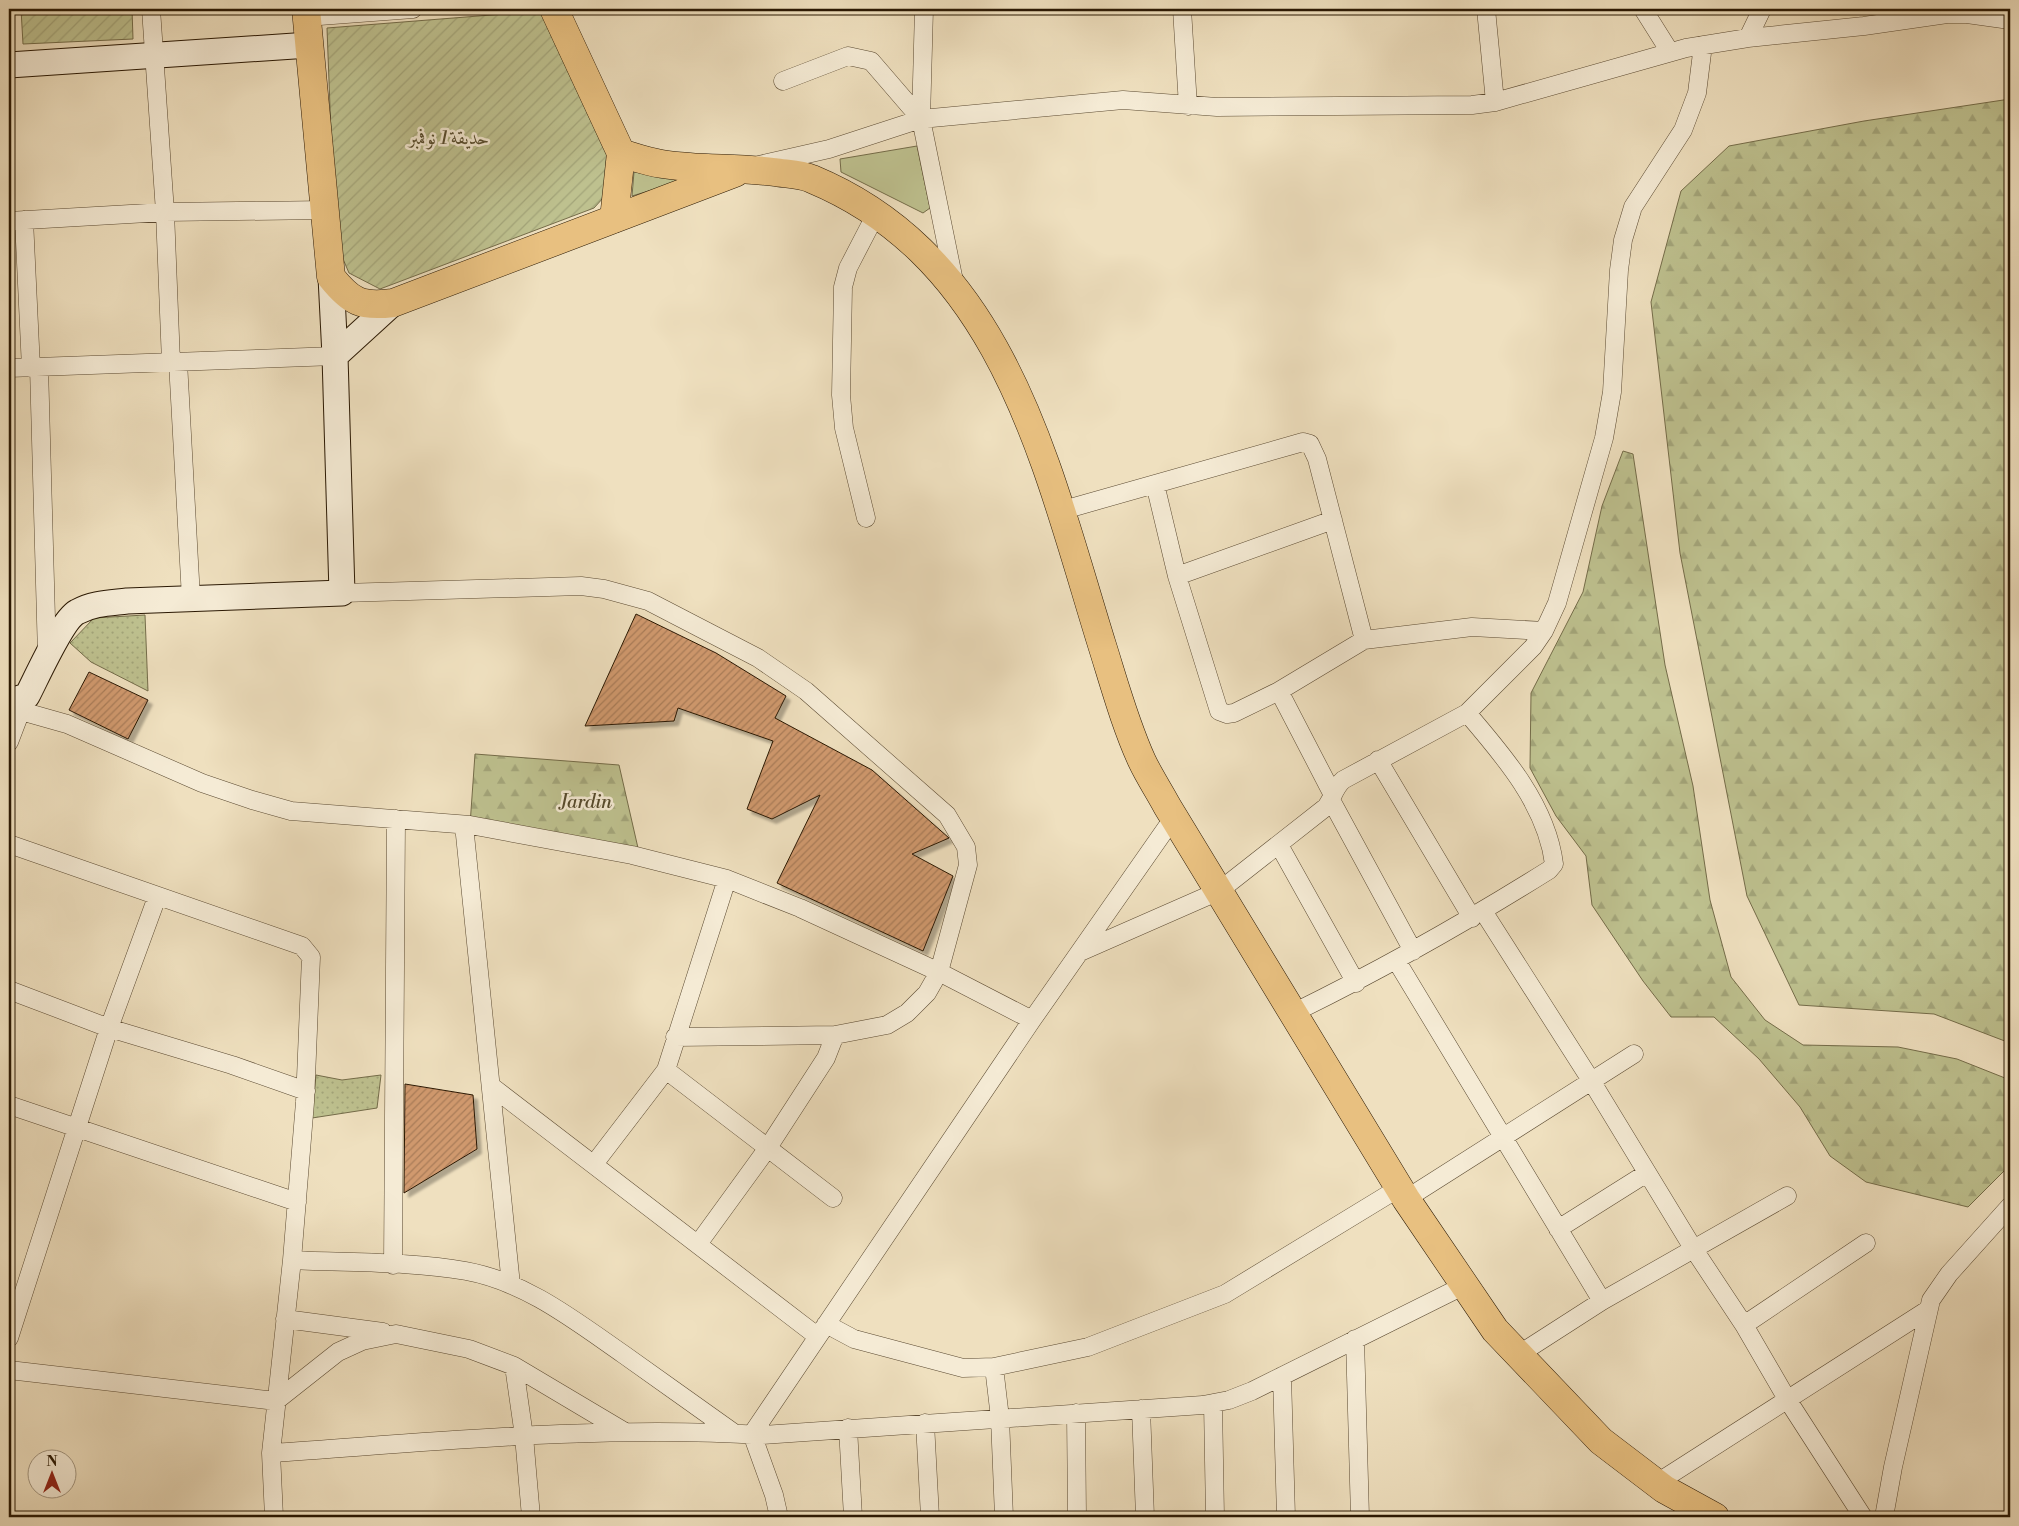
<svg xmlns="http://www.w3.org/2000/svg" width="2019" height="1526" viewBox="0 0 2019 1526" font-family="'Libre Bodoni',Amiri,serif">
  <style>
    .grass { fill: #bec18f; stroke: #746c49 }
    .forest { fill: url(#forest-firs); stroke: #746c49 }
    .park { fill: url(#park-dots); stroke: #746c49 }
    .garden { fill: url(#garden-furrows); stroke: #746c49 }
    .building { fill: url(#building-hatch); stroke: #2a1803; filter: url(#shadow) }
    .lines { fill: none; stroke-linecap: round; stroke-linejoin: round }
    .street-casing { stroke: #5b4a32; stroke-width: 19 }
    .secondary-casing { stroke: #2a1803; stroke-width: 27 }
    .primary-casing { stroke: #2a1803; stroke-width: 29 }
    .street { stroke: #f5ebd5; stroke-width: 18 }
    .secondary { stroke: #f5ebd5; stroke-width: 25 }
    .primary { stroke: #e8c080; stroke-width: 28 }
    .labels { text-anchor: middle; stroke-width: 5; stroke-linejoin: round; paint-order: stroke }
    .park-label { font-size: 19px; font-style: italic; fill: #564b2d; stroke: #f5ebd5 }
  </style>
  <defs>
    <pattern id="forest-firs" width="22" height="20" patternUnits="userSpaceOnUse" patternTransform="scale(1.25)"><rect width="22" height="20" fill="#bec18f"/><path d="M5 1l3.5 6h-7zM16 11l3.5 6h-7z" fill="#a3a57a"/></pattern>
    <pattern id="park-dots" width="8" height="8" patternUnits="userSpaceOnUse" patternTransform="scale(1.25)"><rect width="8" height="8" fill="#bec18f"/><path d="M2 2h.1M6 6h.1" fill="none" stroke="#a3a57a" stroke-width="1.8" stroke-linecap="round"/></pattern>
    <pattern id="garden-furrows" width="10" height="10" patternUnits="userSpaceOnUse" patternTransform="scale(1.25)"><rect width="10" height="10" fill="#bec18f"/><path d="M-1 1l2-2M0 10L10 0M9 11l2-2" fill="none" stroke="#a3a57a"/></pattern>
    <pattern id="building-hatch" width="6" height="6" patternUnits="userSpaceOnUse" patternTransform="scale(1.25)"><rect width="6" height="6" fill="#d0996e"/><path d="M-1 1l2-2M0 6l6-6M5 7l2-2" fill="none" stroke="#a97c58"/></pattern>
    <filter id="shadow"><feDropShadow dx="4.5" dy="4.5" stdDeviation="1" flood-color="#0004"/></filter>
  </defs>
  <rect width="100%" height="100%" fill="#efe0bf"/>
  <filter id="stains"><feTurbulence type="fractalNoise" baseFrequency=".004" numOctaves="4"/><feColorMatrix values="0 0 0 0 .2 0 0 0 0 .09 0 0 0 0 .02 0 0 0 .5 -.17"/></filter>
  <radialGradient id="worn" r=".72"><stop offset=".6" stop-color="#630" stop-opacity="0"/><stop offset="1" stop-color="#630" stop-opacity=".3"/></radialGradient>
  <path class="grass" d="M 917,146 L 930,208 L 923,213 L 841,172 L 840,159 Z
    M 634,172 L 685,180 L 632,196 Z"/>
  <path class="forest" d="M 2010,99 L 2010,1043 L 1934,1014 L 1799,1005 L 1747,896 L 1680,553 L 1651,302 L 1681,191 L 1729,146 L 1864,121 Z
    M 1623,451 L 1633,454 L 1665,665 L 1693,786 L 1710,900 L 1731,977 L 1765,1020 L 1803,1045 L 1898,1047 L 1957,1059 L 2010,1080 L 2010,1165 L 1968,1207 L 1866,1182 L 1830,1156 L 1800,1107 L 1759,1059 L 1714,1017 L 1671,1017 L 1643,981 L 1592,905 L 1586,856 L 1556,816 L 1530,768 L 1531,693 L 1583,592 L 1602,506 Z
    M 475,754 L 619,765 L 638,848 L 470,825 Z"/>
  <path class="park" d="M 145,615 L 148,691 L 91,662 L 70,643 L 94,618 Z
    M 316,1075 L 342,1080 L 381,1075 L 377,1108 L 312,1118 Z"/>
  <path class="garden" d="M 21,9 L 132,9 L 133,39 L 23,44 Z
    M 542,11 L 607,150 L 604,197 L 594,208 L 380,289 L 349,273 L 335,240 L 327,28 Z"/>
  <path class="building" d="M 636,614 L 716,653 L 786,696 L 775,718 L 872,770 L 949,838 L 912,854 L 953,876 L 923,951 L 777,883 L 820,795 L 772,819 L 747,809 L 773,741 L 678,708 L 674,721 L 585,726 Z
    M 89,672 L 148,700 L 128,739 L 69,710 Z
    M 405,1084 L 473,1095 L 477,1149 L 404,1193 Z"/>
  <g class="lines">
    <g class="street-casing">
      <path id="street" d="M 151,9 L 165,212 L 171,362
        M 924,9 L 921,119 L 955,286
        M 1182,9 L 1188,106
        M 1486,9 L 1495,102
        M 1643,9 L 1670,52
        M 306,17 L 413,9
        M 1748,38 L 1762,9
        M 783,81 L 848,56 L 871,61 L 921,119
        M 759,165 L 829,149 L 921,119 L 1123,100 L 1217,107 L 1472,105 L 1495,102 L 1686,48 L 1748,38 L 1864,26 L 1947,14 L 1967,14 L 2010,20
        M 24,220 L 31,368
        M 9,221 L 165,212 L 325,210
        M 178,362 L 191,598
        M 39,367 L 47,655
        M 9,368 L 335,356
        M 1155,484 L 1177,576 L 1219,711 L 1227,714 L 1234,713 L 1279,691 L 1333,795
        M 1060,511 L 1303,442 L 1310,444 L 1317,459 L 1364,640 L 1472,627 L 1544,631
        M 866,518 L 844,428 L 841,395 L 843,287 L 848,268 L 876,214
        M 1177,576 L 1333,520
        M 342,593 L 581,586 L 604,589 L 648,601 L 758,658 L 806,691 L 947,815 L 966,847 L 968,865 L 939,972 L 927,993 L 907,1013 L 887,1025 L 835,1035 L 675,1037
        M 1279,691 L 1364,640
        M 21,711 L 67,724 L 202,783 L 252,800 L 291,811 L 470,825 L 632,855 L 727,879 L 800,908 L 939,972 L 1032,1020
        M 9,742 L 25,700
        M 1378,760 L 1472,918
        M 1331,800 L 1413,951
        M 464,825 L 511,1285
        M 9,844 L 302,946 L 311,957 L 305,1102 L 292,1260 L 271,1453 L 274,1517
        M 1279,845 L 1356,983
        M 727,879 L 666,1070 L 833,1198
        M 1483,911 L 1592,1082 L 1693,1248 L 1744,1325 L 1787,1399 L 1863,1517
        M 1080,952 L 1219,891 L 1326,807 C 1333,798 1334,788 1343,780 L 1467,713 L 1533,647 L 1544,631 L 1557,603 L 1604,438 L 1612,392 L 1619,270 L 1623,240 L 1633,207 L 1683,130 L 1697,93 L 1703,45
        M 1396,960 L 1602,1301
        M 9,990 L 109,1028 L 232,1065 L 306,1091
        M 1293,1013 C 1381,970 1466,922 1549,870 L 1554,864 C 1547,806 1504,756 1467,713
        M 491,1086 L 817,1336
        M 9,1105 L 297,1202
        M 594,1164 L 666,1070
        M 1406,1199 L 1634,1054
        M 1558,1229 L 1647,1173
        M 698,1244 L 767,1149 L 826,1058 L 835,1035
        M 292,1260 C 350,1263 410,1261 466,1271 C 526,1282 574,1320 623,1354 C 660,1380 697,1407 734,1433
        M 393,1265 L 396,819
        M 285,1319 L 383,1332
        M 826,1324 L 854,1339 L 963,1368 L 994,1367 L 1088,1347 L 1225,1294 L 1399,1188
        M 1744,1325 L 1866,1243
        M 9,1338 L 109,1028 L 157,897
        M 1355,1339 L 1360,1517
        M 1518,1355 L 1602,1301 L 1787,1196
        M 514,1366 L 625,1432
        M 994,1367 L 1000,1418 L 1004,1517
        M 9,1370 L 276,1401 L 338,1352 L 362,1341 L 396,1334 L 469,1349 L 514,1366 L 524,1436 L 531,1517
        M 1282,1376 L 1286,1517
        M 1213,1403 L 1215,1517
        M 1141,1409 L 1145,1517
        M 1076,1413 L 1077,1517
        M 925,1423 L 930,1517
        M 848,1428 L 853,1517
        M 271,1453 C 434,1442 598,1425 762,1435 L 1203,1405 L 1229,1400 L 1252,1391 L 1465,1285
        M 1657,1483 L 1929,1309
        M 779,1517 L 774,1495 L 752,1434 L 1032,1020 L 1174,817
        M 1884,1517 L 1893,1467 L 1931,1300 L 1949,1274 L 2010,1206"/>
    </g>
    <g class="secondary-casing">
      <path id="secondary" d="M 9,65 L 309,45
        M 331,277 L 335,356 L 393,303
        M 9,701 L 27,696 C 37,677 62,620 77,612 C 93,603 110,603 127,601 L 342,593 L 335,356"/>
    </g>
    <g class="primary-casing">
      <path id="primary" d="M 306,9 L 331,277 C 351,302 361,307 393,303 L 735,173
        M 554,9 L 621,153 C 634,157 648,162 662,164 C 699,170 737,167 774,172 C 786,174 801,174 812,179 C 1004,259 1046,465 1102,645 C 1114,683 1125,724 1142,761 C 1149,776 1159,791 1167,806 L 1406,1199 L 1495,1330 L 1601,1441 L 1664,1489 L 1715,1517
        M 614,219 L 621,153"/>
    </g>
    <use href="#street" class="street"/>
    <use href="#secondary" class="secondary"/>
    <use href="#primary" class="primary"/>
  </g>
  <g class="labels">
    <g class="park-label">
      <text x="449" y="144">حديقة 1 نوفمبر</text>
      <text x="586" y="808">Jardin</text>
    </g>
  </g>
  <rect width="2019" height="1526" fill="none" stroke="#efe0bf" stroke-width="30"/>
  <rect x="10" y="10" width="1999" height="1506" fill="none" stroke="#2a1803" stroke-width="2.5"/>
  <rect x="15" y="15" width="1989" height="1496" fill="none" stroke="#2a1803"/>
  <g transform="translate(52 1474)"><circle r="24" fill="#f5ebd5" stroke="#a49781"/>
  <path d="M0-4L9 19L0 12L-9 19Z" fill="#8f2418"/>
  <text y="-8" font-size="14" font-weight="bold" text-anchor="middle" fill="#2a1803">N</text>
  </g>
  <rect width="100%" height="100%" filter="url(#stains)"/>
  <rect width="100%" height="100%" fill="url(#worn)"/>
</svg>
